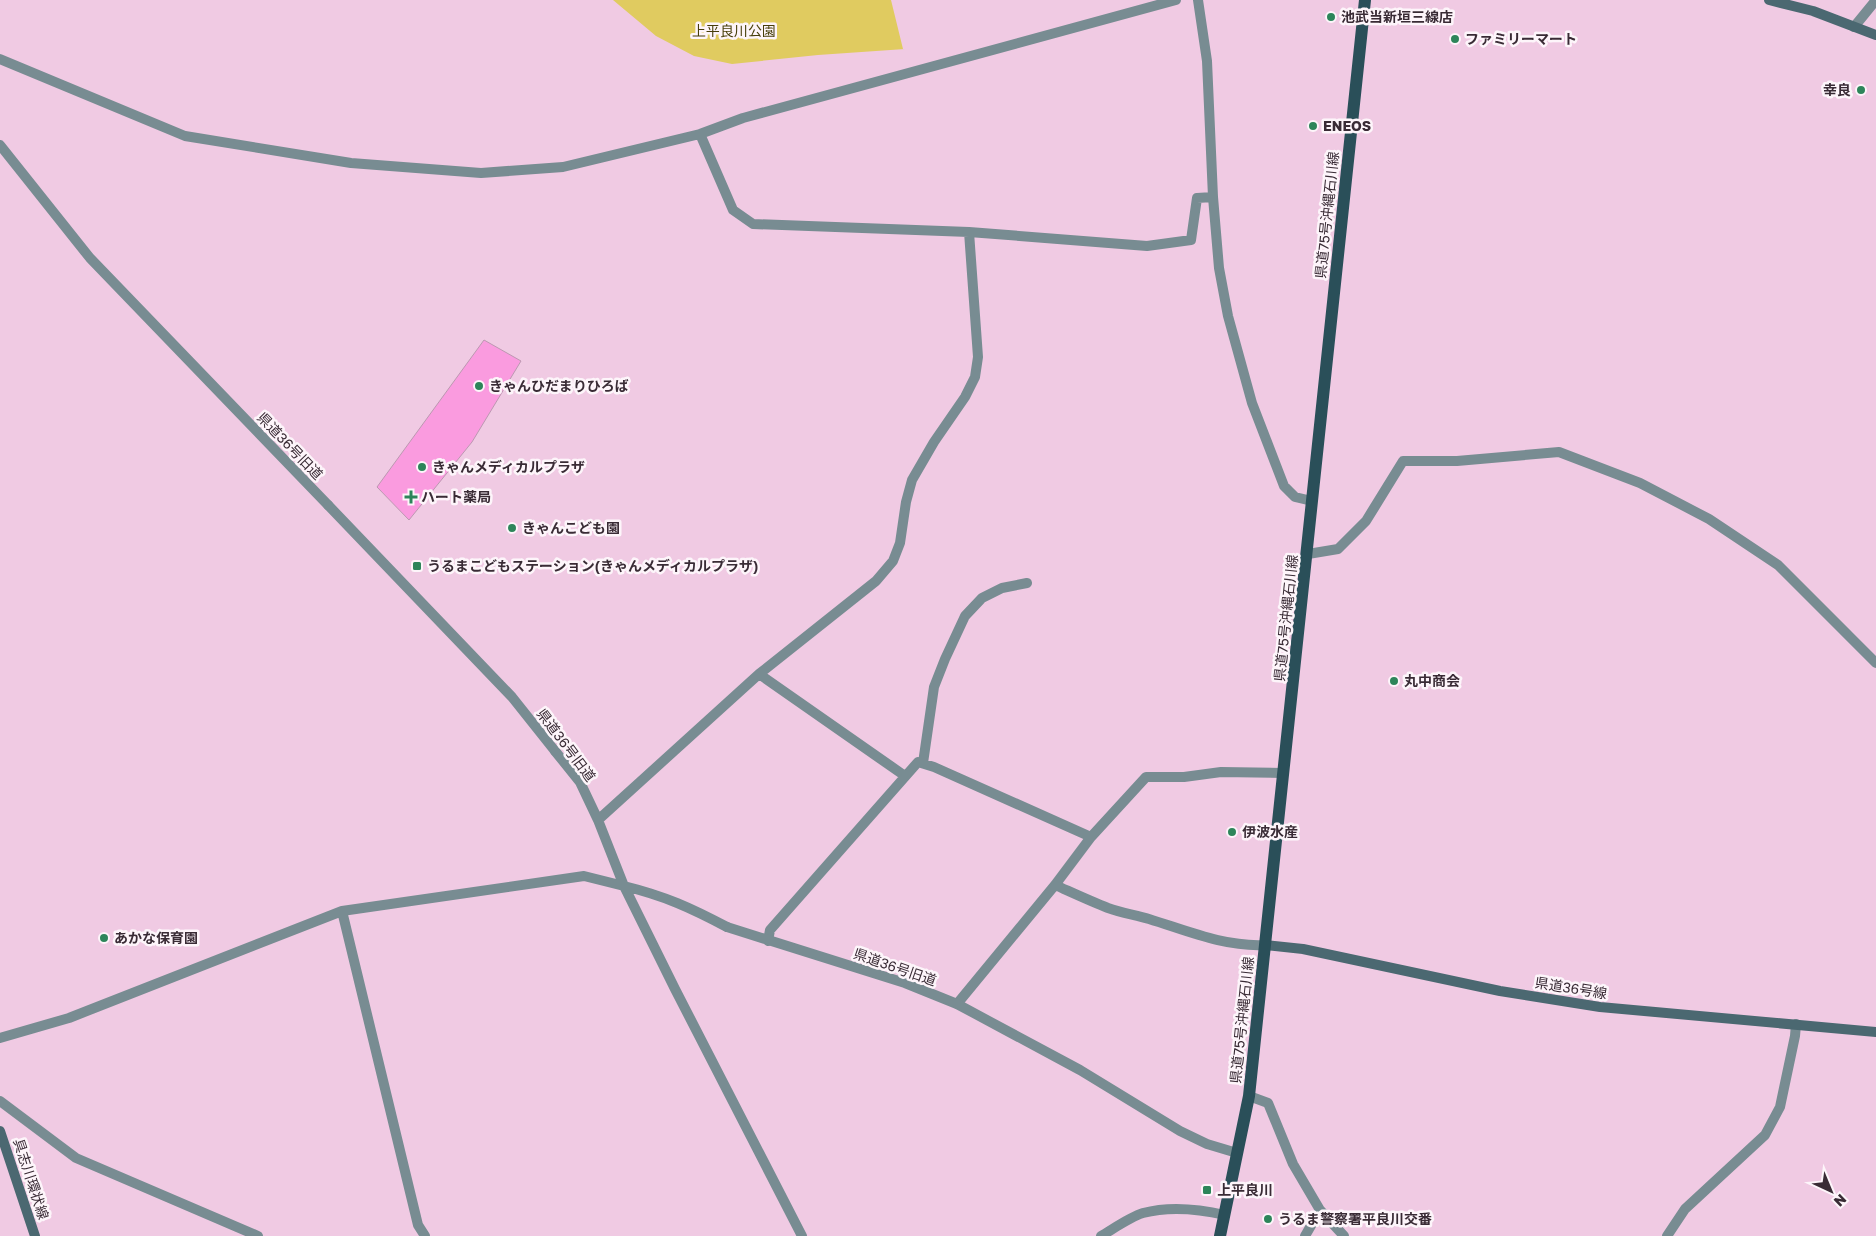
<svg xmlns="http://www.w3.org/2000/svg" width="1876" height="1236" viewBox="0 0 1876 1236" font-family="'Golos Text','Noto Sans JP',sans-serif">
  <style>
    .green { fill: #e0cb60 }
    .building { fill: #fa9bdf; stroke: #bc98b1 }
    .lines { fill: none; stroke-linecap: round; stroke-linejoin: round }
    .minor { stroke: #788c92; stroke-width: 10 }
    .tertiary { stroke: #788c92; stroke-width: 10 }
    .secondary { stroke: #4b6871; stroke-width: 10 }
    .primary { stroke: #2a4f59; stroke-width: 12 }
    .poi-dot { fill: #2d855a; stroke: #fdf5fa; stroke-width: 2 }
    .labels { text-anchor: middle; stroke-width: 5; stroke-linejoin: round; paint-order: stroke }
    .poi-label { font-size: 14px; font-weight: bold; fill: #392b35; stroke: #fdf5fa; text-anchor: start }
    .park-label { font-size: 14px; fill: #473e0a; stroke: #fdf5fa }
    .street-label { font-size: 14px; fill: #392b35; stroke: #fdf5fa }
  </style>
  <rect width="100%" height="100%" fill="#f0cae3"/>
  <path class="green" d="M 613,0 L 891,0 L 903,49 L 905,49 L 818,55 L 732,64 L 694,56 L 656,36 Z"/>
  <path class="building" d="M 484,340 L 521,361 L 472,442 L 409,520 L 377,487 Z"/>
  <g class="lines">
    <path class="minor" d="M 1198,0 L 1207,61 L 1213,197 L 1219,268 L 1228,316 L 1252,403 L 1284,486 L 1295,497 L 1312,501
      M 1854,27 L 1876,0
      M 0,59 L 185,136 L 351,163 L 481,173 L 563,167 L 700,134 L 743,118 L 1176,0
      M 700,134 L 733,210 L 753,224 L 969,232 L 1147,246 L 1191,240 L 1197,198 L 1213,197
      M 0,145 L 90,258 L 328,505
      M 1308,554 L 1338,549 L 1366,521 L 1403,461 L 1457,461 L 1559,452 L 1640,483 L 1709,519 L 1778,565 L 1876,663
      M 759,674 L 905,776
      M 555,751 L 580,782 L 598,820 L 624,886 C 665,896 691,908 727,927
      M 923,763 L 934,687 L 945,659 L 965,616 L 982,598 L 1002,588 L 1027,583
      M 598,820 L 759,674 L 876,581 L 893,561 L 900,543 L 906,502 L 912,480 L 934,442 L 965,397 L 975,377 L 978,357 L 969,232
      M 1055,885 C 1073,893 1090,901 1108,908 C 1122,913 1136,915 1149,919 C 1188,931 1224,947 1265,945
      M 342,911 L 418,1225 L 425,1236
      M 768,941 L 770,930 L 918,762 L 934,767 L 1091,837
      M 957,1004 L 1055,885 L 1091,837 L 1146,777 L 1184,777 L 1221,772 L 1284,773
      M 0,1038 L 69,1018 L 342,911 L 584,876 L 624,886 L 675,989 L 802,1236
      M 1249,1096 L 1268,1103 L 1293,1164 L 1320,1210 L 1344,1236
      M 0,1101 L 76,1158 L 258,1236
      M 1101,1236 C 1113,1229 1130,1217 1143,1213 C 1169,1206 1199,1209 1225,1215
      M 1305,1236 L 1320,1210
      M 1667,1236 L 1685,1209 L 1765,1135 L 1780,1107 L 1795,1036 L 1796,1024"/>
    <path class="tertiary" d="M 328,505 L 512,697 L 555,751
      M 727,927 L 905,983 L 957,1004 L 1080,1070 L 1180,1131 L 1207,1144 L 1237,1153"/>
    <path class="secondary" d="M 1769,0 L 1813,11 L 1876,35
      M 1265,945 L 1303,949 L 1500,991 L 1600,1007 L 1876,1032
      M 0,1131 L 35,1236"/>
    <path class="primary" d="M 1220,1236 L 1249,1096 L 1365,0"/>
  </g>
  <g class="poi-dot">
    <circle cx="1331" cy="17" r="5"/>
    <circle cx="1455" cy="39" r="5"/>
    <circle cx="1861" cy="90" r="5"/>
    <circle cx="1313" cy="126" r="5"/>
    <circle cx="479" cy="386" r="5"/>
    <circle cx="422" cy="467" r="5"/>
    <path d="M408.5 489.5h5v5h5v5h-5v5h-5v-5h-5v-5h5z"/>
    <circle cx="512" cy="528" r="5"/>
    <rect x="412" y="561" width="10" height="10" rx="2.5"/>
    <circle cx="1394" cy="681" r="5"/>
    <circle cx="1232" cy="832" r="5"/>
    <circle cx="104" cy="938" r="5"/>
    <rect x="1202" y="1185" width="10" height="10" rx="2.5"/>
    <circle cx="1268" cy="1219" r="5"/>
  </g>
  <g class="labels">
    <g class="poi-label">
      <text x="1341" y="22">池武当新垣三線店</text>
      <text x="1465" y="44">ファミリーマート</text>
      <text x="1851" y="95" text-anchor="end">幸良</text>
      <text x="1323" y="131">ENEOS</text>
      <text x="489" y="391">きゃんひだまりひろば</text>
      <text x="432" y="472">きゃんメディカルプラザ</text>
      <text x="421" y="502">ハート薬局</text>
      <text x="522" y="533">きゃんこども園</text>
      <text x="427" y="571">うるまこどもステーション(きゃんメディカルプラザ)</text>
      <text x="1404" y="686">丸中商会</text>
      <text x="1242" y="837">伊波水産</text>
      <text x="114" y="943">あかな保育園</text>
      <text x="1217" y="1195">上平良川</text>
      <text x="1278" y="1224">うるま警察署平良川交番</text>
    </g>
    <g class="park-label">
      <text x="734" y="36">上平良川公園</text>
    </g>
    <g class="street-label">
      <text transform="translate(1327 215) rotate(-84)" y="5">県道75号沖縄石川線</text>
      <text transform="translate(290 446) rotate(46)" y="5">県道36号旧道</text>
      <text transform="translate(1286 618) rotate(-84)" y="5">県道75号沖縄石川線</text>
      <text transform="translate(566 745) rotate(53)" y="5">県道36号旧道</text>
      <text transform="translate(895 967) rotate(19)" y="5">県道36号旧道</text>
      <text transform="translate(1571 988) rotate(9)" y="5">県道36号線</text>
      <text transform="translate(1242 1020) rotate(-84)" y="5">県道75号沖縄石川線</text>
      <text transform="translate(31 1179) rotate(72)" y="5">具志川環状線</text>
    </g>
  </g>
  <g transform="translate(1831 1191) rotate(136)" stroke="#fdf5fa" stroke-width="4" paint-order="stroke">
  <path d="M0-4L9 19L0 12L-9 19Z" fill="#392b35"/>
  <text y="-8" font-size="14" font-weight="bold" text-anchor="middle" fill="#392b35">N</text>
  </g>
</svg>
